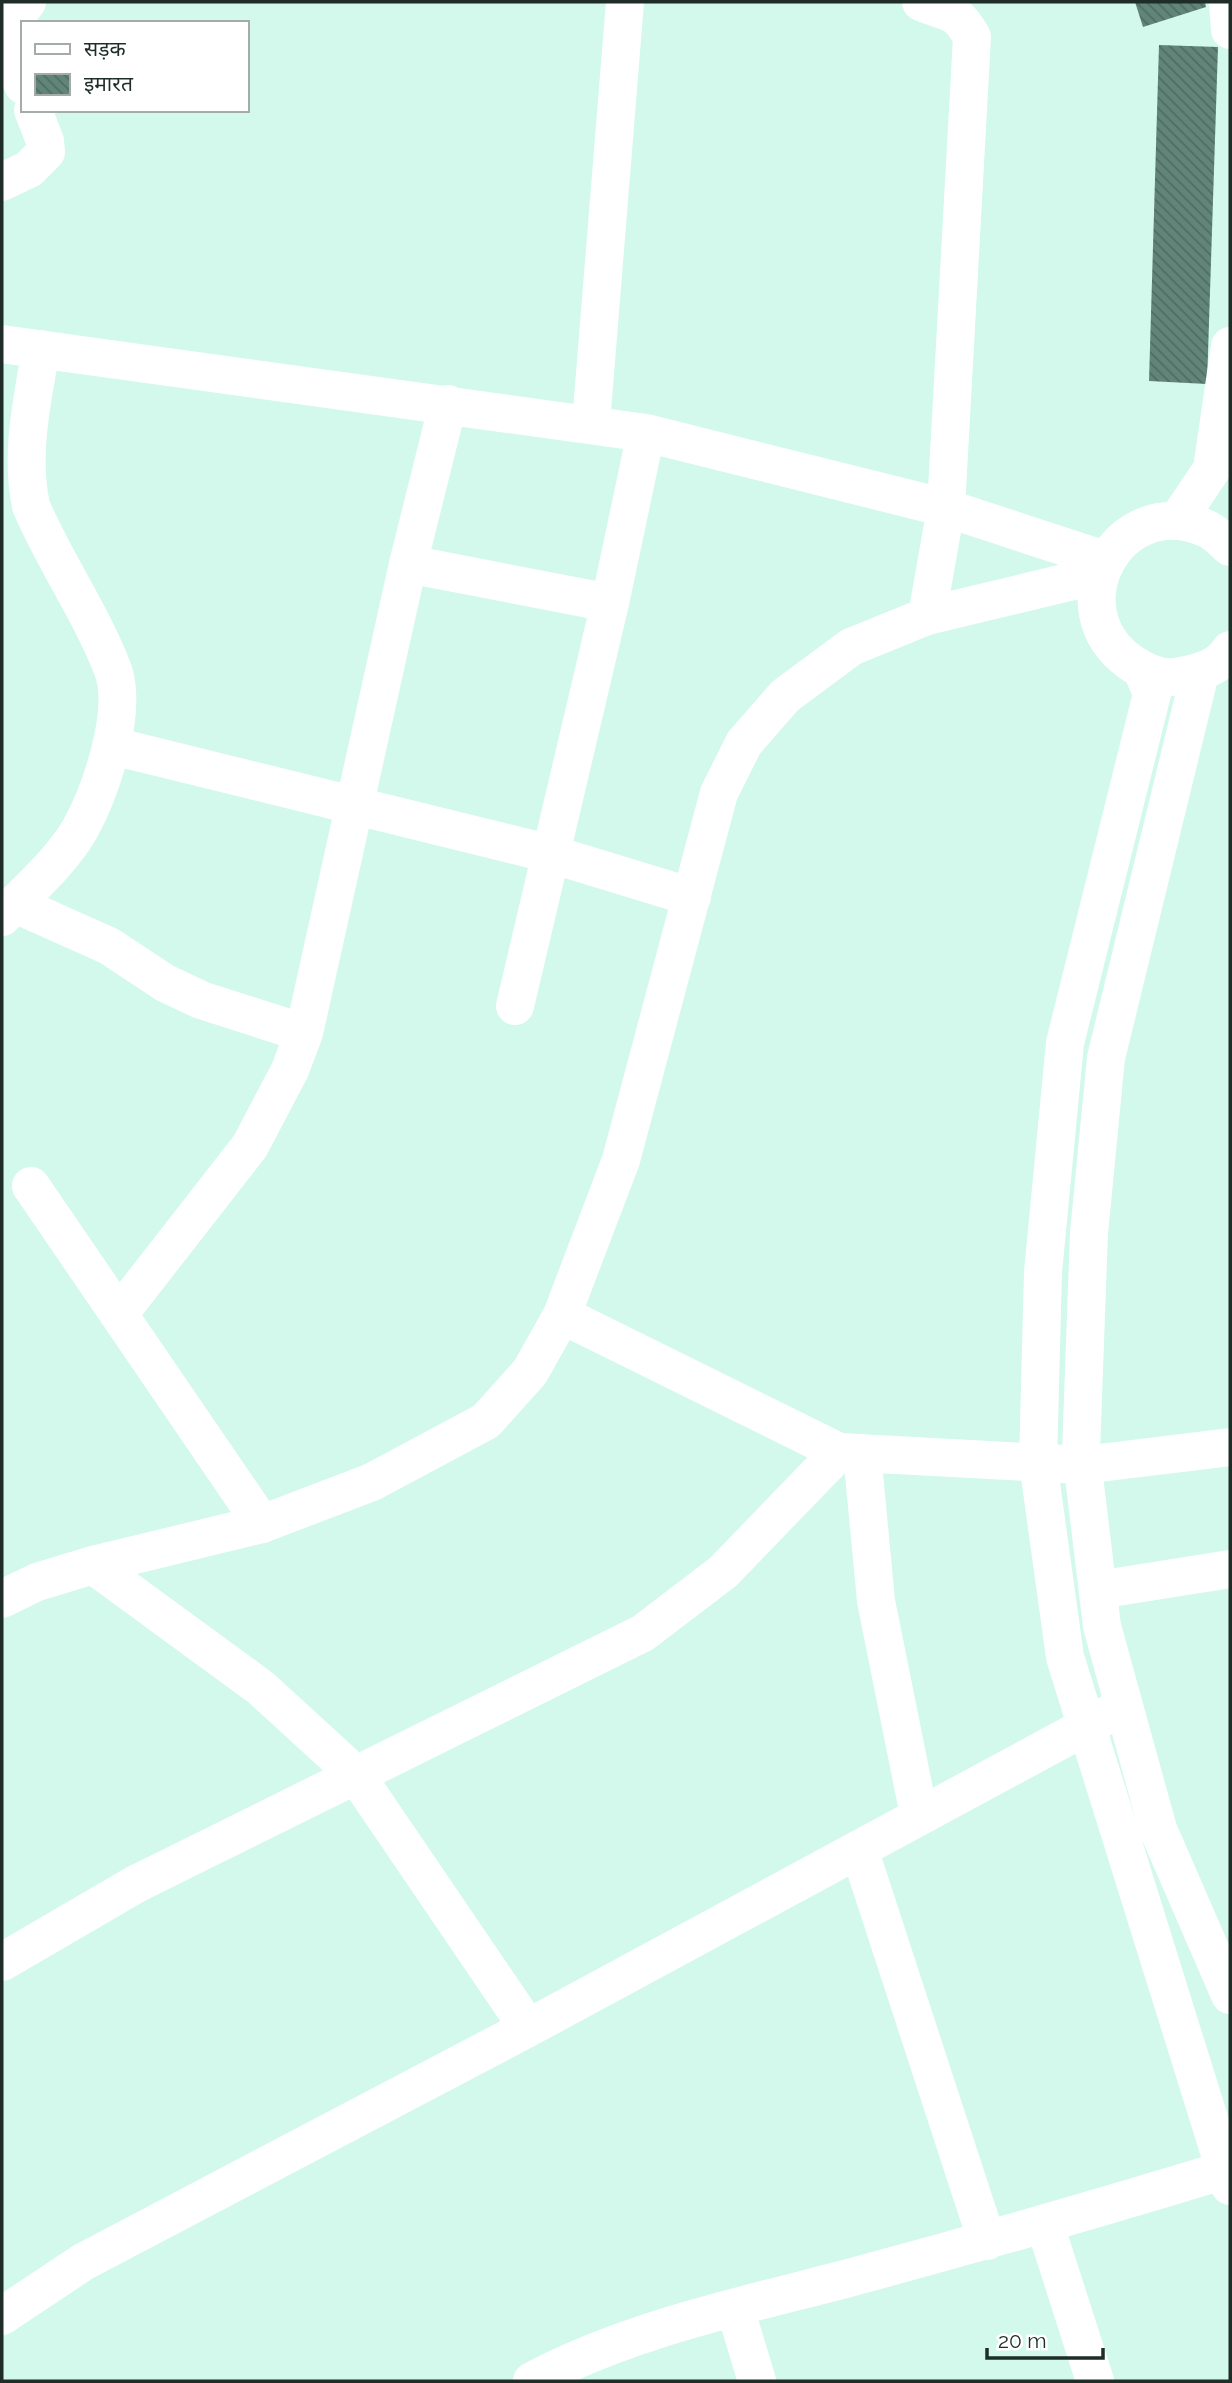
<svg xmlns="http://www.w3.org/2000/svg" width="1232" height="2383" viewBox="0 0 1232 2383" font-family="Raleway,'Noto Sans Devanagari',sans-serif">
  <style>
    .building { fill: url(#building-back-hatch) }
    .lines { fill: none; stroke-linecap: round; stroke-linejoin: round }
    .street { stroke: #fff; stroke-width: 38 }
    .secondary { stroke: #fff; stroke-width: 38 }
  </style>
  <defs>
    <pattern id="building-back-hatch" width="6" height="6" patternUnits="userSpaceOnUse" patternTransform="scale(1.75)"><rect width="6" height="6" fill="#618579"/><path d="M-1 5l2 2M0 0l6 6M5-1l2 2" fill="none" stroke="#4f6d63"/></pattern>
  </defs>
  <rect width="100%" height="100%" fill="#d2f9eb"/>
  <path class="building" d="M 1135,2 L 1205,2 L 1206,7 L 1143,27 Z
    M 1159,45 L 1218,47 L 1207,384 L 1149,381 Z"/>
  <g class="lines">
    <path class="street" d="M 921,2 C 949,14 956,8 972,37 L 946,508 L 927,616
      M 23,85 C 7,45 0,35 27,2
      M 2,182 L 29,169 L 46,152 L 45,141 L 33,110
      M 2,344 L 646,433 L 946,508 L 1105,560
      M 591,423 L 625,2
      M 408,564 L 610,603
      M 113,746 L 551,854 L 692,897
      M 15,904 L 109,946 L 165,983 L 201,1000 L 304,1033
      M 2,917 C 28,890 61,862 80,829 C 101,791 128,712 113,670 C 91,613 55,562 31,506 C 20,453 32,402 41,349
      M 515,1006 L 610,603 L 646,433
      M 31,1186 L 262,1524
      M 119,1314 L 250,1146 L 290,1070 L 304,1033 L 408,564 L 448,404
      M 562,1315 L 839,1452 L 1083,1465 L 1230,1447
      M 862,1453 L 876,1601 L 919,1815
      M 93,1565 L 261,1688 L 356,1775 L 528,2028
      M 1098,1590 L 1230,1569
      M 859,1849 L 987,2241
      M 2,1962 L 136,1884 L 643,1633 L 723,1572 L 839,1452
      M 1045,2225 L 1095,2381
      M 735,2308 L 757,2381
      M 2,2316 L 83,2262 L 528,2028 L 1124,1706
      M 532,2381 C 630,2329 742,2306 849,2278 C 975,2244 1100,2208 1225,2170"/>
    <path class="secondary" d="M 1228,2 L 1230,30
      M 1177,521 L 1212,469 L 1230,346
      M 1230,547 C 1223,541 1214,531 1205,528 C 1118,491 1055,608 1130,662 C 1143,671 1159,679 1175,677 C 1194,674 1219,669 1230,650
      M 1143,672 L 1152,694 L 1065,1043 L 1043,1272 L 1038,1462 L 1065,1657 L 1230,2186
      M 1200,673 L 1106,1058 L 1089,1233 L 1081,1452 L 1102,1626 L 1124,1706 L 1158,1829 L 1230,1995
      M 2,1599 L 37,1582 L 93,1565 L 262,1524 L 372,1482 L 486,1421 L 530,1372 L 562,1315 L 621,1160 L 719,793 L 744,743 L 785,696 L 851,647 L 927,616 L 1098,575"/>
  </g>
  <rect width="1232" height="2383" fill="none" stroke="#1e2d28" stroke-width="7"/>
  <rect x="21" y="21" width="228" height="91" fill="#ffffff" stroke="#a5aba9" stroke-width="2"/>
  <rect x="35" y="44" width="35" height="10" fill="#ffffff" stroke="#a5aba9" stroke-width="2"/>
  <text x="84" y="56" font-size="21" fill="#1e2d28">सड़क</text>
  <rect x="35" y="74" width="35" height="21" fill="url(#building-back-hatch)" stroke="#a5aba9" stroke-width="2"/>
  <text x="84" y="91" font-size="21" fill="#1e2d28">इमारत</text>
  <path d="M987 2348v10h116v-10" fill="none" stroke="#1e2d28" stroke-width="3.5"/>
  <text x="998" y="2348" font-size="21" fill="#1e2d28" stroke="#ffffff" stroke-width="5" paint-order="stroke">20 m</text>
</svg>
